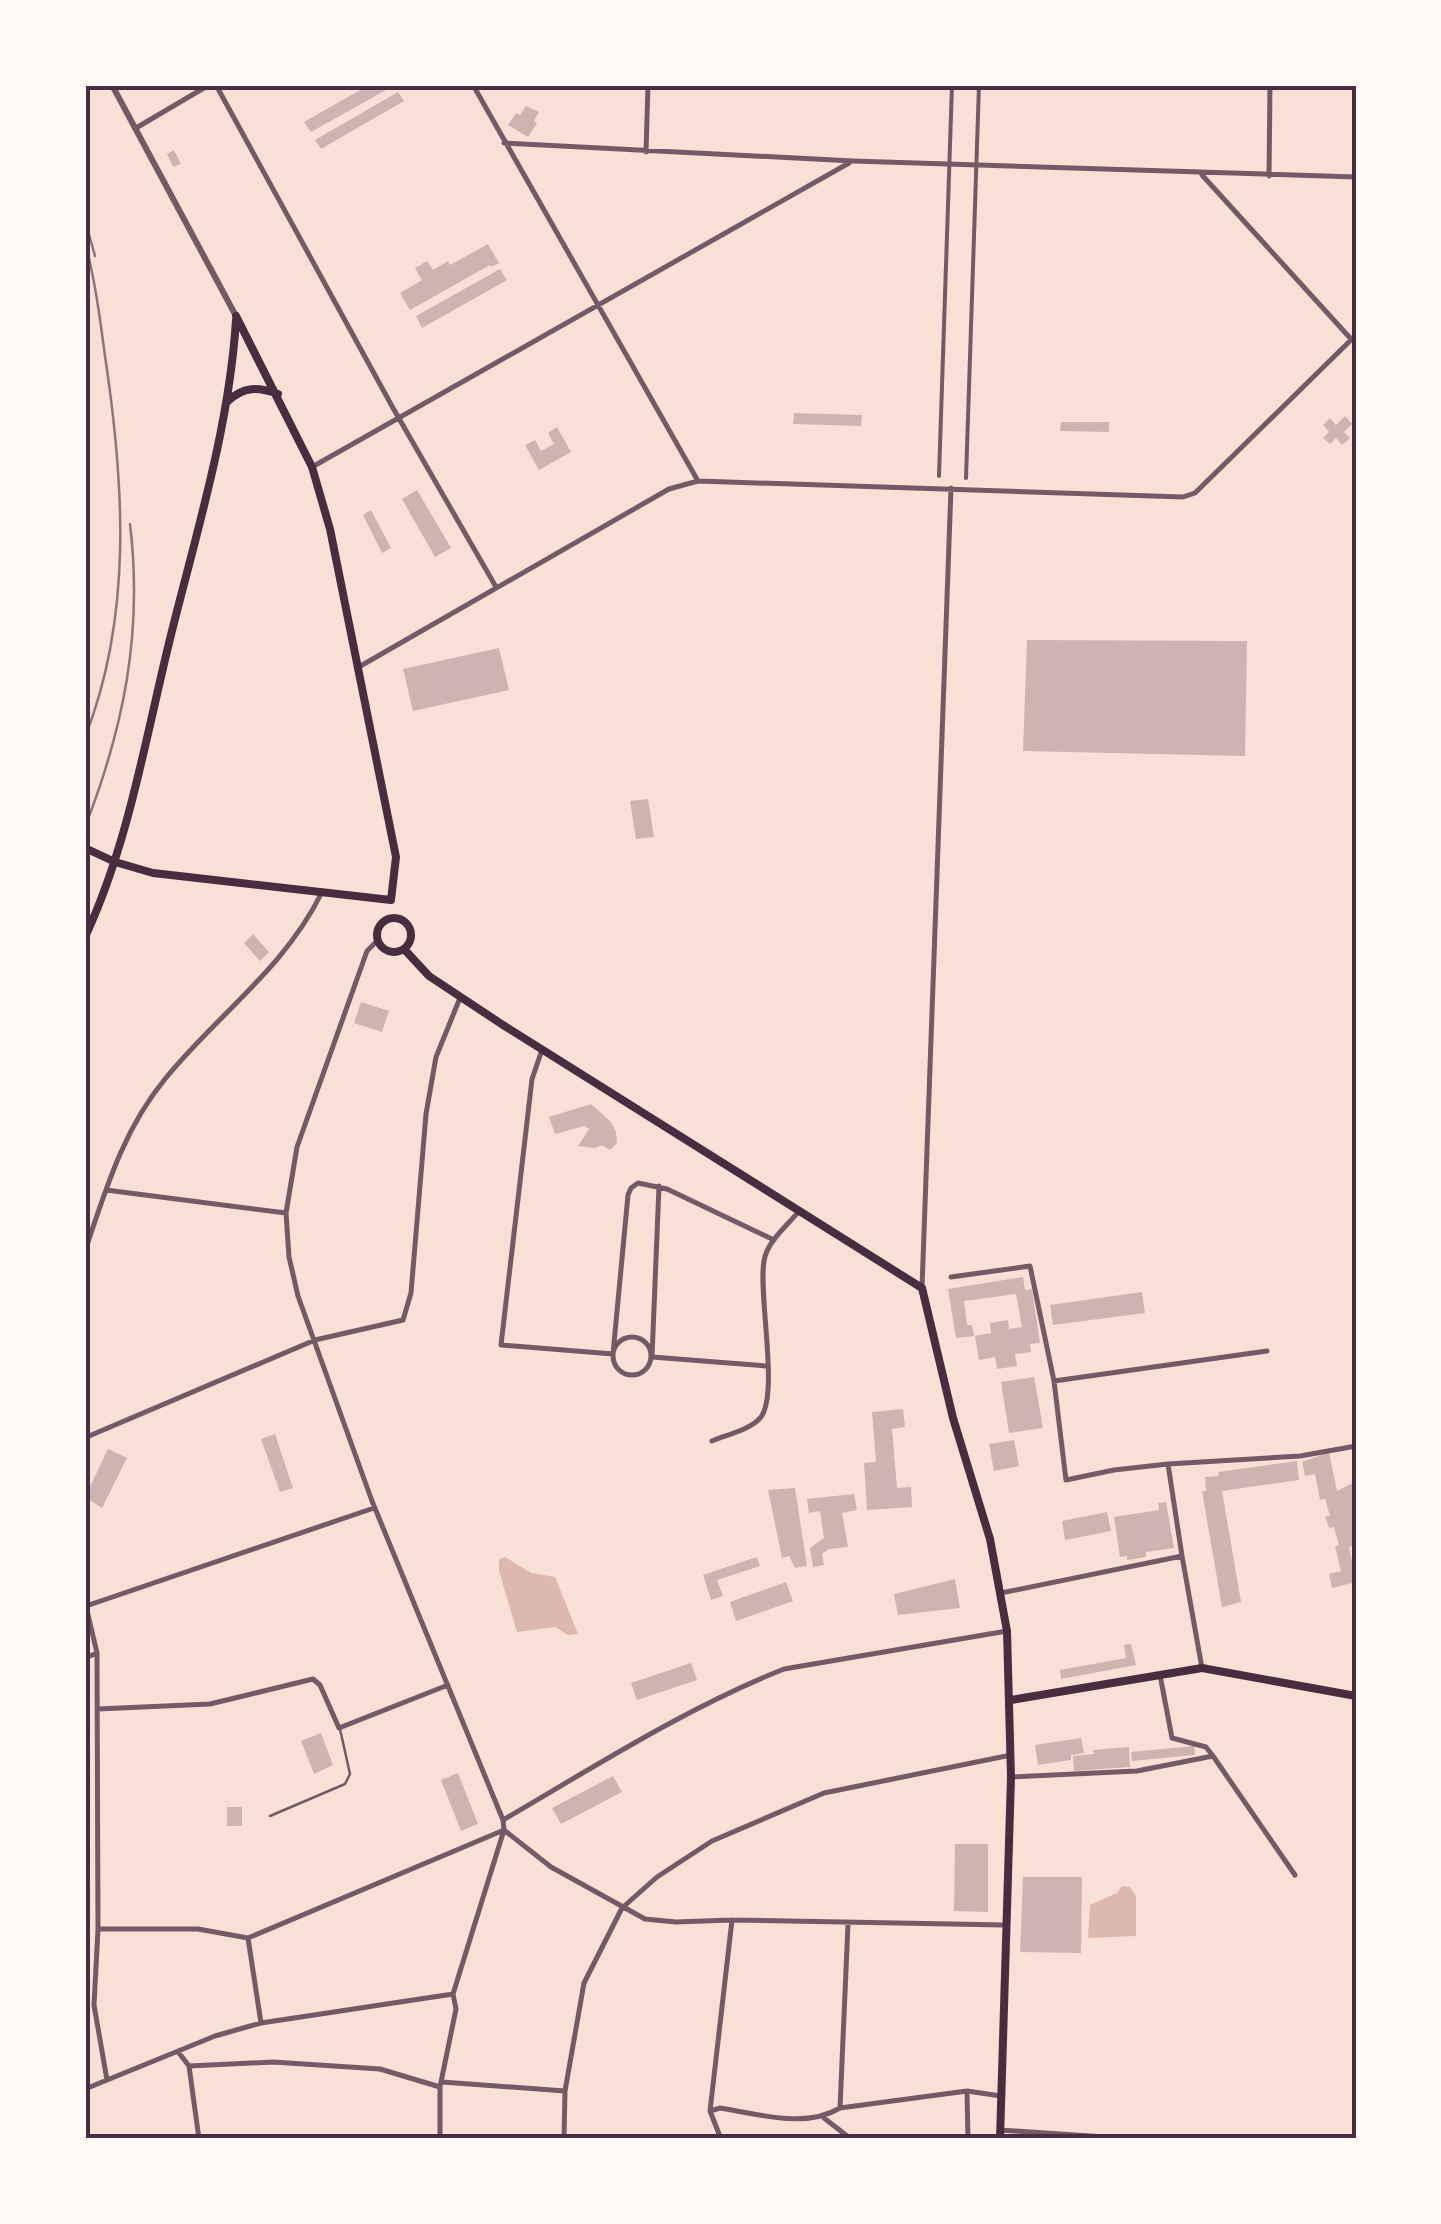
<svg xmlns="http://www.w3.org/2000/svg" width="1441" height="2224" viewBox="0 0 1441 2224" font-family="'Libre Baskerville',serif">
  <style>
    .water { fill: #dcb8b0 }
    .building { fill: #ccb4b1 }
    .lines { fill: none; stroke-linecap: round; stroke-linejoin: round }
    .service { stroke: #755966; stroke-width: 2.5 }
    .pedestrian { stroke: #755966; stroke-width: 4 }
    .minor { stroke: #755966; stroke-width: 5 }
    .tertiary { stroke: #755966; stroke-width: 6 }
    .secondary { stroke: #4a2c40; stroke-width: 8 }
    .primary { stroke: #4a2c40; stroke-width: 8 }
    .rail { stroke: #8f747c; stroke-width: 2.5 }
    .neatline { fill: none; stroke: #4a2c40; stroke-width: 4 }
  </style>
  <rect width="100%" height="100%" fill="#f7e1d7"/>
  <path class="water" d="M 505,1557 L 531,1573 L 555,1577 L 578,1634 L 568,1635 L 555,1627 L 517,1632 L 499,1571 L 499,1559 Z
    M 1122,1886 L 1130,1887 L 1136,1896 L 1136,1936 L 1088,1938 L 1090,1905 L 1117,1893 Z"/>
  <path class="building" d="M 369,85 L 395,85 L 311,132 L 304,122 Z
    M 1099,85 L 1152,85 L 1151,90 L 1099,88 Z
    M 398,92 L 404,101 L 321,149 L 315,140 Z
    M 526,106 L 539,112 L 534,121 L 537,123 L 528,137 L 508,125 L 516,113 L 520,115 Z
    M 174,150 L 181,164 L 173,167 L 167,154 Z
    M 488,244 L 499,263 L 491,267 L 490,265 L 410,310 L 400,293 L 422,280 L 415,268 L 427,261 L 433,270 L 448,261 L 450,265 Z
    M 500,269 L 507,280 L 422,328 L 416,316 Z
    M 794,413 L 862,415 L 861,426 L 793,424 Z
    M 1345,416 L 1352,424 L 1344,432 L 1350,438 L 1342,445 L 1336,438 L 1330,444 L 1323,438 L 1329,432 L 1323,425 L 1330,418 L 1336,425 Z
    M 1061,422 L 1109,422 L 1109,432 L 1060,431 Z
    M 557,427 L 571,452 L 539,470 L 525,445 L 535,440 L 541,451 L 554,444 L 548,433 Z
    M 417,490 L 451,548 L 435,557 L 402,499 Z
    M 371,510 L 391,548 L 382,553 L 363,515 Z
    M 1027,640 L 1247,641 L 1245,756 L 1023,751 Z
    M 499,648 L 509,690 L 413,711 L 403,669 Z
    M 648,799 L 654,837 L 636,839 L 630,801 Z
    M 253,934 L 269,952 L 260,961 L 244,943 Z
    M 361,1002 L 389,1011 L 382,1032 L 354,1023 Z
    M 591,1104 L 611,1122 L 616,1132 L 617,1143 L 610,1150 L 602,1145 L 595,1148 L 578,1146 L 589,1129 L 584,1126 L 555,1134 L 549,1117 Z
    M 1023,1277 L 1025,1290 L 1032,1289 L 1040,1343 L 1030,1344 L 1031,1352 L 1015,1354 L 1017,1366 L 997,1369 L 995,1357 L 979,1360 L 975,1336 L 991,1333 L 990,1323 L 1008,1320 L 1009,1329 L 1022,1327 L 1016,1294 L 964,1301 L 967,1325 L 972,1325 L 974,1336 L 956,1338 L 948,1289 Z
    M 1142,1292 L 1145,1313 L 1053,1325 L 1050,1305 Z
    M 1034,1377 L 1043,1428 L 1009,1433 L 1001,1382 Z
    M 903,1409 L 905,1427 L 892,1429 L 897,1488 L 911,1487 L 912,1507 L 867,1510 L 864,1463 L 876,1462 L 872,1412 Z
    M 275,1434 L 293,1488 L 280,1492 L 261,1439 Z
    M 1014,1440 L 1019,1466 L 994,1471 L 989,1444 Z
    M 108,1449 L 127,1458 L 102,1508 L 85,1497 Z
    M 1329,1452 L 1337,1491 L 1353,1483 L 1356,1508 L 1356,1545 L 1349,1547 L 1356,1582 L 1332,1588 L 1329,1574 L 1341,1571 L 1335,1546 L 1339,1545 L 1334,1527 L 1329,1528 L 1325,1516 L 1330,1516 L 1325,1499 L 1320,1500 L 1315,1474 L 1305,1476 L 1302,1462 Z
    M 1297,1461 L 1299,1480 L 1222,1491 L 1241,1602 L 1222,1607 L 1202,1491 L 1206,1491 L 1205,1477 L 1219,1476 L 1218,1472 Z
    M 795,1488 L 807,1566 L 795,1568 L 789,1556 L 782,1558 L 768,1490 Z
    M 854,1494 L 857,1510 L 842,1513 L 848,1547 L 829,1549 L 822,1554 L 824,1565 L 813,1567 L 810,1548 L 824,1538 L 820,1511 L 809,1513 L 807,1499 Z
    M 1166,1502 L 1174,1548 L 1146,1552 L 1146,1557 L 1127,1560 L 1127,1556 L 1120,1557 L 1114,1517 L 1159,1510 L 1158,1503 Z
    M 1107,1512 L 1111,1531 L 1065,1540 L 1062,1521 Z
    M 757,1557 L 760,1566 L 717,1580 L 723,1596 L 711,1600 L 703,1575 Z
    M 955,1579 L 960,1608 L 898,1615 L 894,1594 Z
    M 786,1582 L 793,1601 L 736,1621 L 730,1602 Z
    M 1131,1644 L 1136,1665 L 1061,1679 L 1060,1670 L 1126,1658 L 1124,1645 Z
    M 691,1663 L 697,1680 L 637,1700 L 631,1683 Z
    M 321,1733 L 333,1765 L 314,1774 L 301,1741 Z
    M 1081,1738 L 1084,1753 L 1071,1755 L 1071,1760 L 1038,1765 L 1035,1745 Z
    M 1194,1746 L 1195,1755 L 1132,1761 L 1131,1752 Z
    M 1129,1747 L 1130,1767 L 1074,1771 L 1073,1756 L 1094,1754 L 1093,1750 Z
    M 458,1773 L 478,1824 L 461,1831 L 441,1780 Z
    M 613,1776 L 622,1792 L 561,1824 L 552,1808 Z
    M 227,1807 L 242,1807 L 242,1826 L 227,1826 Z
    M 955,1844 L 988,1844 L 988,1912 L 954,1911 Z
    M 1023,1877 L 1082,1877 L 1081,1953 L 1020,1952 Z"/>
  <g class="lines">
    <path class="service" d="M 270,1816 L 345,1784 L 350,1774 L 340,1729"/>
    <path class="pedestrian" d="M 939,476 L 952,85
      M 966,478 L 979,85"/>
    <path class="minor" d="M 216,85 L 393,408 L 496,587
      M 473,85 L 698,481
      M 136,128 L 209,85
      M 504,143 L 853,161 L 1356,177
      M 646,152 L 648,85
      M 1202,175 L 1351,339
      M 1269,176 L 1270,85
      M 312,467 L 849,163
      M 357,668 L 669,489 L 698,481 L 1183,497 L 1195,493 L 1356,335
      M 377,941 L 367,951 L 297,1147 L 286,1213 L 289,1257 L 298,1296 L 372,1501 L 503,1820 L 504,1830 L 453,1994 L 456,2009 L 440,2087 L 440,2139
      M 542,1050 L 532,1079 L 501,1345 L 613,1354 L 628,1195 L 631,1188 L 638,1183 L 667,1189 L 774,1240
      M 659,1186 L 652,1357 L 766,1366
      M 106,1190 L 286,1213
      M 85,1251 C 106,1189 123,1130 165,1079 C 217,1015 285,968 322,892
      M 951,1277 L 1030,1266 L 1054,1381 L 1066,1480 L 1114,1470 L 1168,1464 L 1182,1556
      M 922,1288 L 951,488
      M613 1356a19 19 0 1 1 38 0a19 19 0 1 1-38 0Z
      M 1054,1381 L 1267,1351
      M 85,1441 L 89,1436 L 315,1340 L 403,1320 L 411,1293 L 426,1114 L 436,1057 L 460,998
      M 712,1441 C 726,1435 752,1429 761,1417 C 779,1392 758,1295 764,1261 C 767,1241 788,1225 800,1210
      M 1168,1464 L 1300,1456 L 1356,1446
      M 1001,1593 L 1182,1556 L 1202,1668
      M 85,1602 L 97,1653 L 98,1929 L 94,2005 L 107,2080
      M 86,1606 L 374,1508
      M 85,1658 L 97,1653
      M 1160,1675 L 1172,1738 L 1206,1747 L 1213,1756
      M 98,1709 L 210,1704 L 313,1679 L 320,1685 L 339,1728 L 448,1685
      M 1011,1777 L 1137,1771 L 1213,1756 L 1295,1875
      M 503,1820 C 594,1767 686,1708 784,1669 L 1007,1631
      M 504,1830 L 551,1867 L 645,1919 L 676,1922 L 732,1920 L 1005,1925
      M 98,1929 L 198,1929 L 248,1938 L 504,1830
      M 248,1938 L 261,2023
      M 179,2053 L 189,2066 L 199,2139
      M 189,2066 L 273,2062 L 380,2069 L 440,2087
      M 442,2082 L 565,2091
      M 85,2089 L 215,2036 L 261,2023 L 453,1994
      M 967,2092 L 968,2139
      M 840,2108 L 848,1924
      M 710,2111 L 720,2108 C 759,2114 805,2129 840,2108 L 967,2091 L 1001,2096
      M 824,2118 L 851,2139
      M 1000,2130 L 1135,2139
      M 564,2139 L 565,2091 L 584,1983 L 622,1908 L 657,1877 L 712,1841 L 824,1793 L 1011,1755
      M 721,2139 L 710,2111 L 732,1920"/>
    <path class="tertiary" d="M 112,85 L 236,316"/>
    <path class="secondary" d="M377 935a17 17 0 1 1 34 0a17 17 0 1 1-34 0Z
      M 404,949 L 429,976 L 503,1025 L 922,1288 L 953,1418 L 990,1539 L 1007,1631 L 1011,1777 L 1000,2139
      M 1011,1700 L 1202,1668 L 1356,1696"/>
    <path class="primary" d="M 228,401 C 244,386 258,387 278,394
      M 85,848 L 115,862 L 153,873 L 391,900 L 396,857 L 330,529 L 312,467 L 236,316
      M 85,937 C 128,845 145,741 169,643 C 195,537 229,430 236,320"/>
    <path class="rail" d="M 85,220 L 95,256
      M 85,242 C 95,280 100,318 105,356 C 124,482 133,616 85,737
      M 85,827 C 124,727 143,632 130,524"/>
  </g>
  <rect width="1441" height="2224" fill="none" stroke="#fffaf5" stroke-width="175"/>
  <rect x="88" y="88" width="1266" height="2048" class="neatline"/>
</svg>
